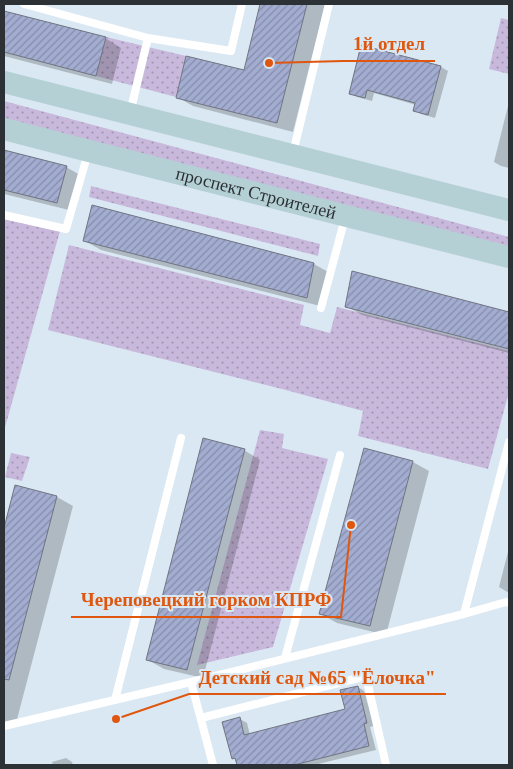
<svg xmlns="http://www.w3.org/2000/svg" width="513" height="769" viewBox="0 0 513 769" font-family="'Times New Roman',serif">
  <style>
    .green { fill: url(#green-dots) }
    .shadow { fill: #0003 }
    .building { fill: url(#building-hatch); stroke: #707481 }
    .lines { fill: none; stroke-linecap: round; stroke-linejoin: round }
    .lane { stroke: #fff; stroke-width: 8 }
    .secondary { stroke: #b4d0d5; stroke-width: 22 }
    .labels { text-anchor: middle; stroke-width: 4; stroke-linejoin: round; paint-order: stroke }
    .street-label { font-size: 18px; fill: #2c3135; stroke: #dae8f3 }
    .leader { fill: none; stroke: #df570e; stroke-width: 2 }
    .callout-dot { fill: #df570e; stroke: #dae8f3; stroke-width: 2 }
    .callout-label { font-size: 19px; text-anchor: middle; font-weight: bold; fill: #df570e; stroke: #dae8f3; stroke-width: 4; stroke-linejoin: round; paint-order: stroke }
  </style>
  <defs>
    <pattern id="green-dots" width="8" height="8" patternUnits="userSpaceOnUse" patternTransform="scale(1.25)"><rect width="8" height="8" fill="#c8b9dc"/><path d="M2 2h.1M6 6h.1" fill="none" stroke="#a397b3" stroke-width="1.8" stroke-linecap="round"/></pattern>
    <pattern id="building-hatch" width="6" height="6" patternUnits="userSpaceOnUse" patternTransform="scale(1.25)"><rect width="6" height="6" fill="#a3add1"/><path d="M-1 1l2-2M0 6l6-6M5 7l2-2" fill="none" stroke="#858daa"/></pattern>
  </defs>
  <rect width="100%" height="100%" fill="#dae8f3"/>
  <path class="green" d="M 501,18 L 509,20 L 509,74 L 489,69 Z
    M 106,37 L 186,56 L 176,97 L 96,76 Z
    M 4,101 L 509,237 L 509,253 L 4,122 Z
    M 91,186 L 320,244 L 318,256 L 89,197 Z
    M 4,219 L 60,231 L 4,431 Z
    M 69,245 L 304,305 L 300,325 L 330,333 L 337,307 L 509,351 L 509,392 L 488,469 L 358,436 L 363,411 L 282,389 L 48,330 Z
    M 260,430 L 284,434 L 282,448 L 328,459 L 273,647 L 197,665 Z
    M 11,453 L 30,457 L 22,481 L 5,477 Z"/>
  <path class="shadow" d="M 262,4 L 325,4 L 293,132 L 193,106 L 177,97 L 245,72 Z
    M 4,12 L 105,38 L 121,48 L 112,84 L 4,56 Z
    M 362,46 L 441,67 L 448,71 L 435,118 L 421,114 L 414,110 L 416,105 L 374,93 L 372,101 L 357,97 L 350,93 Z
    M 509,102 L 509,168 L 501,166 L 494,162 Z
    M 4,152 L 66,167 L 82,176 L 73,211 L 4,194 Z
    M 93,207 L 314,264 L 330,273 L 324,307 L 101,250 L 85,241 Z
    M 353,272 L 509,313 L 509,353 L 362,315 L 346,306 Z
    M 244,450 L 260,460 L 203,678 L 164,669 L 148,660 Z
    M 413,462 L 429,471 L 386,635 L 337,623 L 321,614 Z
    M 16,487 L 57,497 L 73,506 L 15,727 L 4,724 L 4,533 Z
    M 509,548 L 509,593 L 499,587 Z
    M 358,687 L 364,691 L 374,726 L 370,727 L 376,750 L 314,765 L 239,765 L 237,760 L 233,758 L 240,719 L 247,723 L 250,735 L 347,710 Z
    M 66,758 L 72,762 L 73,765 L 53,765 L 52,762 Z"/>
  <path class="building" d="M 260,4 L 307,4 L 277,123 L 176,98 L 186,56 L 244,70 Z
    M 4,11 L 106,37 L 96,76 L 4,52 Z
    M 361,45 L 441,66 L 428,115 L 413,111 L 415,103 L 367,90 L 365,98 L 349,94 Z
    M 4,150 L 67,166 L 57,203 L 4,190 Z
    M 92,205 L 314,263 L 307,298 L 83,241 Z
    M 352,271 L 509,312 L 509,349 L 345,307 Z
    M 203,438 L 245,449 L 187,670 L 146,660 Z
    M 364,448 L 413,461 L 370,626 L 319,614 Z
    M 15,485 L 57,496 L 9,680 L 4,679 L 4,528 Z
    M 358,686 L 367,723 L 364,724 L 369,746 L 294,765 L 237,765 L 235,758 L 232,759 L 222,722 L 240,717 L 244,735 L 345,709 L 340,690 Z"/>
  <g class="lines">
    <path class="lane" d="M 24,4 L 148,38 L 130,113
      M 148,38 L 231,51 L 242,4
      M 293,153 L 329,4
      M 4,215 L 66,229 L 88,153
      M 321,308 L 345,218
      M 464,614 L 509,442
      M 285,658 L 340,455
      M 191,682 L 213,765
      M 115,700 L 181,438
      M 201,718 L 366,676 L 386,765
      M 4,726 L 191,682 L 464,614 L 506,602 L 509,603"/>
    <g class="secondary">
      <path d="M 4,82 L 509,210"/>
      <path id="s1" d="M 4,129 L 89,151 L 509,257"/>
    </g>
  </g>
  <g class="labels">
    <g class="street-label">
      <text dy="6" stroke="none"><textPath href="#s1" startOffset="260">проспект Строителей</textPath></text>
    </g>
  </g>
  <path class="leader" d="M269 63L343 61H435M351 525L341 617H71M116 719L189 694H446"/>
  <g class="callout-dot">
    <circle cx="269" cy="63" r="5"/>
    <circle cx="351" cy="525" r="5"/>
    <circle cx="116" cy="719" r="5"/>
  </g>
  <g class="callout-label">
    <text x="389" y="50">1й отдел</text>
    <text x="206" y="606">Череповецкий горком КПРФ</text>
    <text x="317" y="684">Детский сад №65 "Ёлочка"</text>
  </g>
  <rect width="513" height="769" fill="none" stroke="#2c3135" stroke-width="10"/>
</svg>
